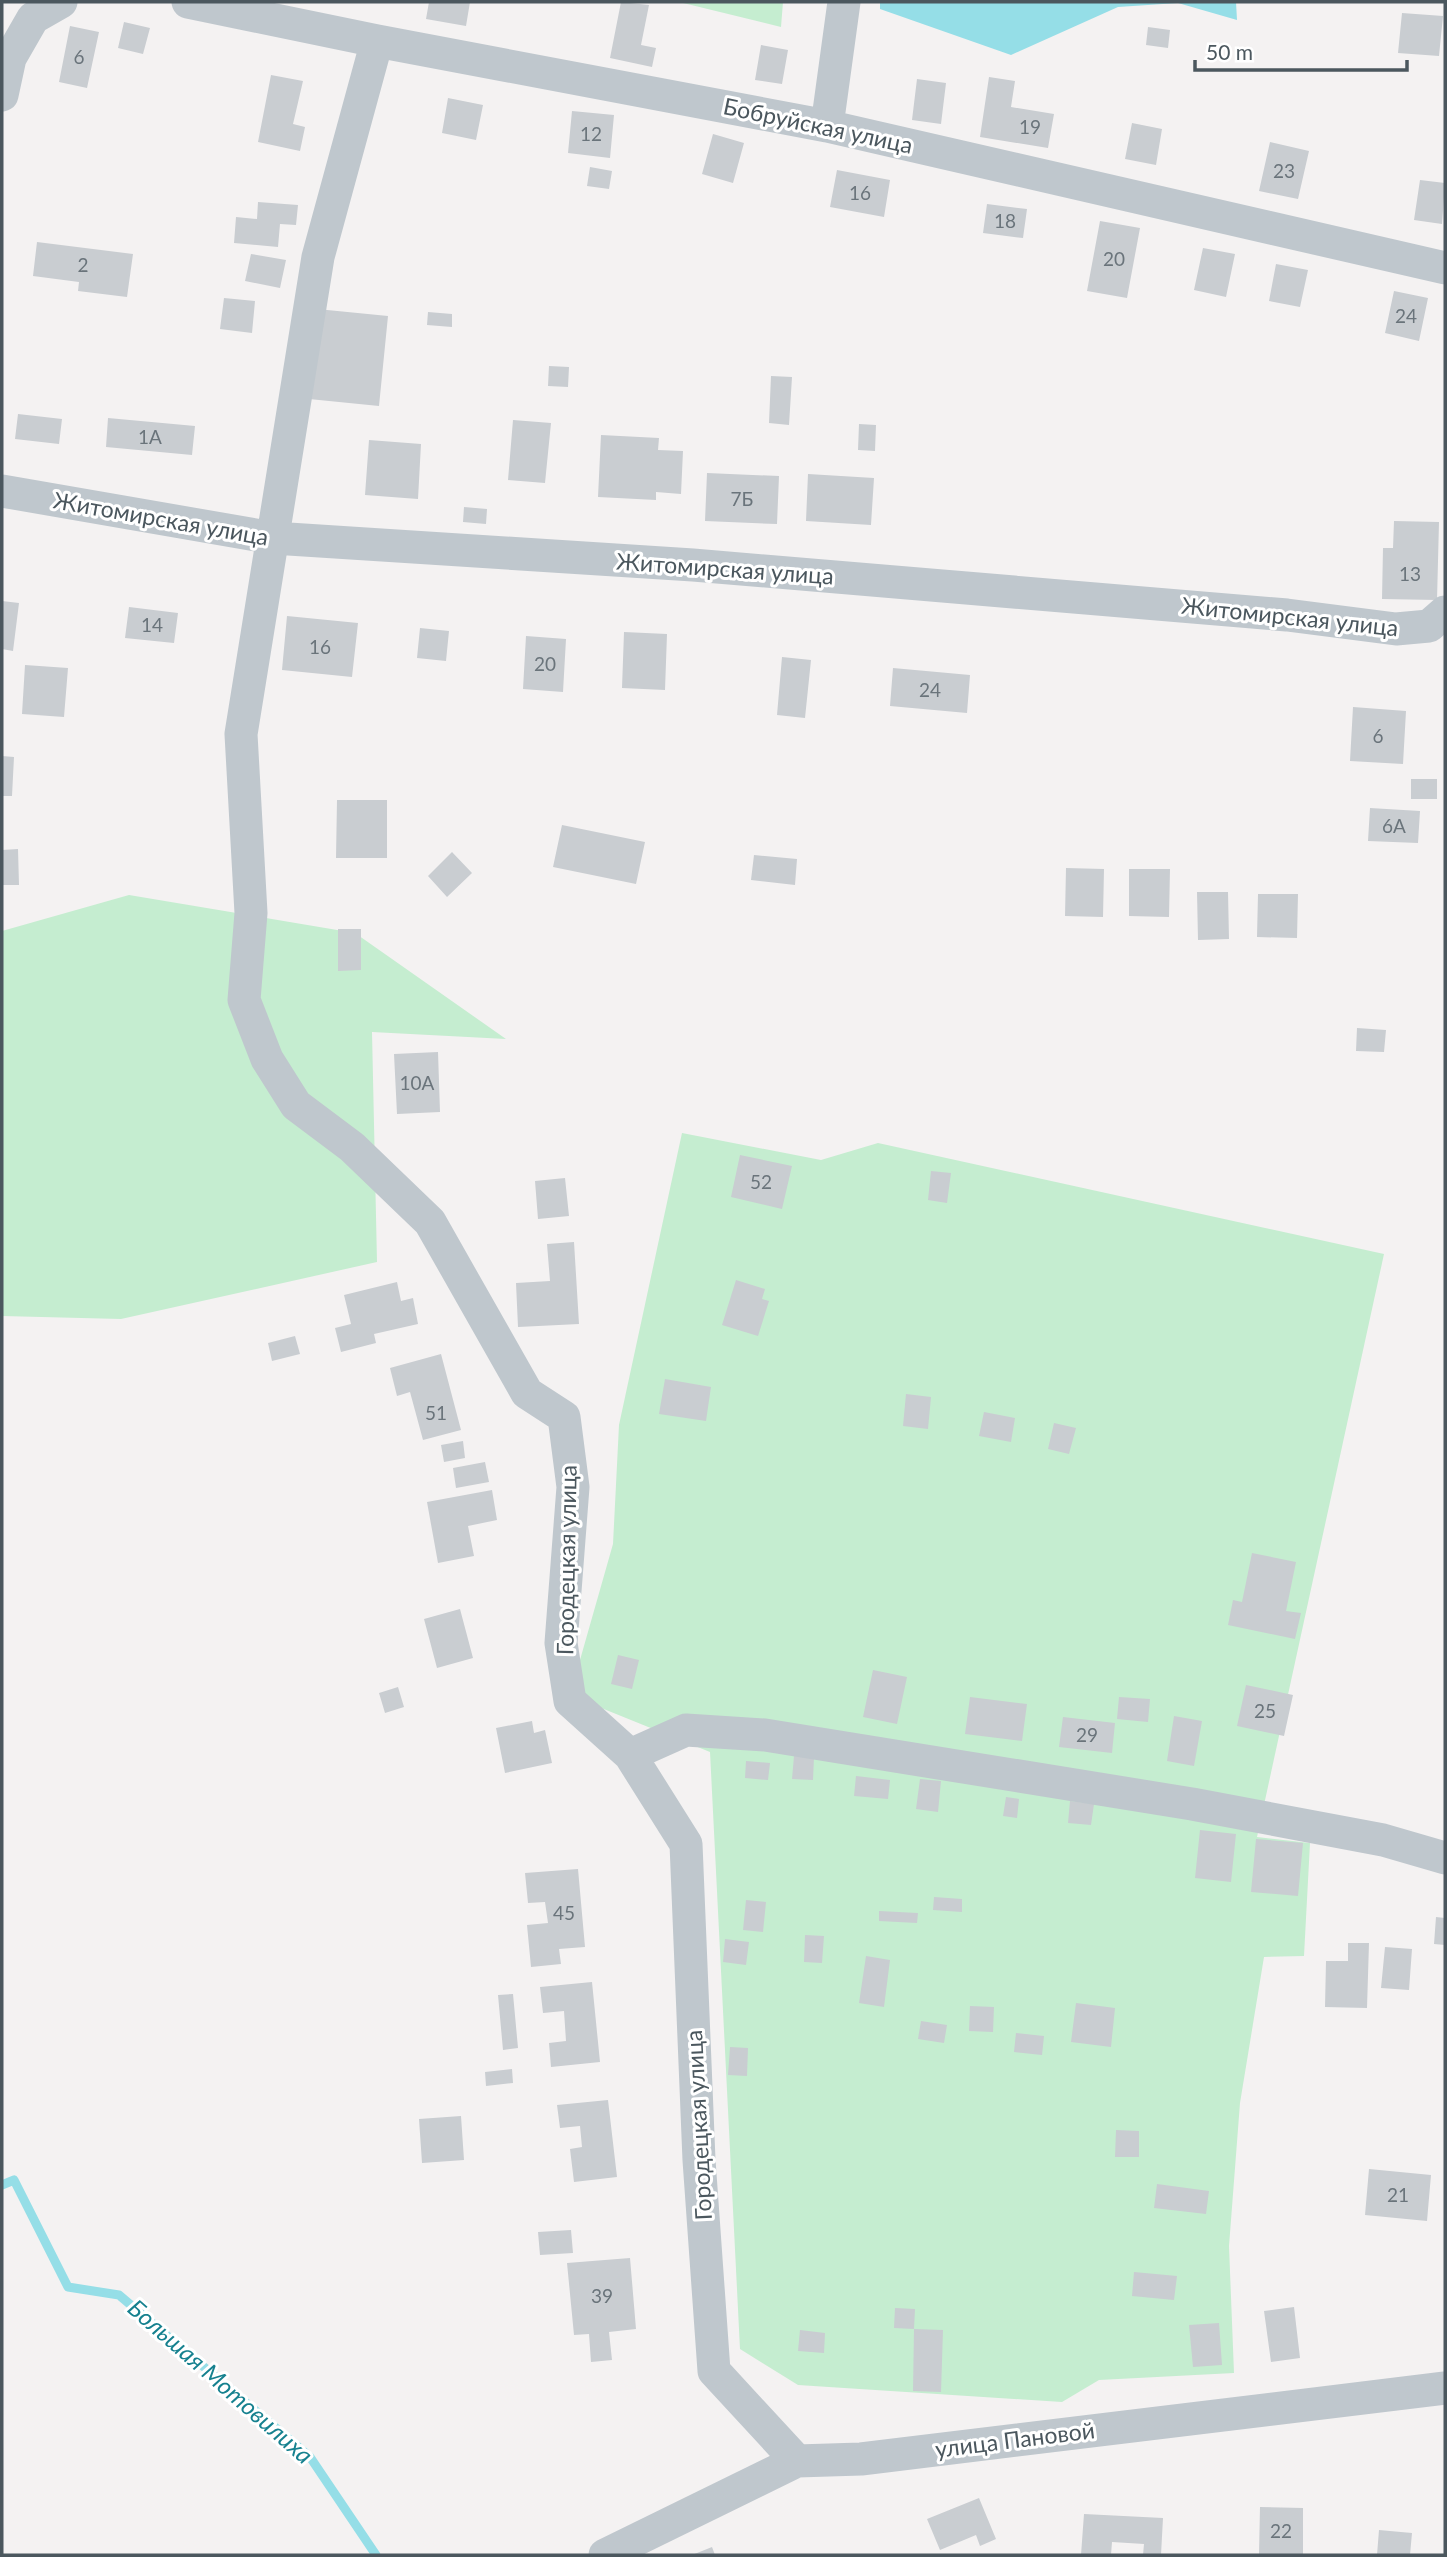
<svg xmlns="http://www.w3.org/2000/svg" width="1447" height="2557" viewBox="0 0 1447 2557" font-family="Lato,sans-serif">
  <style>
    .green { fill: #c5edd0 }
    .water { fill: #95dee7 }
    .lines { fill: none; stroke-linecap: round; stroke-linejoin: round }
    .stream { stroke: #95dee7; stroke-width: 9 }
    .building { fill: #c9cdd1 }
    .minor { stroke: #bfc7cd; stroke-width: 33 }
    .labels { text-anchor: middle; stroke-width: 6; stroke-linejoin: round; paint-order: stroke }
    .number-label { font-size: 19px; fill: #6a747b }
    .street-label { font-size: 23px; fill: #4b575e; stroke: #fff }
    .water-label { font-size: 24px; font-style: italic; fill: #16818f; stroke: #fff }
  </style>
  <rect width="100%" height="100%" fill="#f4f2f2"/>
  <path class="green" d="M 679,2 L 783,2 L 781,27 Z
    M 129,895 L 355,933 L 506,1039 L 372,1032 L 377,1262 L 121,1319 L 2,1316 L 2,931 Z
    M 682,1133 L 821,1160 L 878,1143 L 1384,1254 L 1257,1837 L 1310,1843 L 1304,1956 L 1264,1957 L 1240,2103 L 1229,2246 L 1234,2373 L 1099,2380 L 1062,2402 L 798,2385 L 740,2349 L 710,1752 L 579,1699 L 578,1667 L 613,1544 L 619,1425 Z"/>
  <path class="water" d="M 880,2 L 1236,2 L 1237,20 L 1178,3 L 1118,7 L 1011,55 L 880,9 Z"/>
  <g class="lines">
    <path class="stream" d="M 2,2185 L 14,2180 L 68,2287 L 119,2295 L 310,2457 L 376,2555"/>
  </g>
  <path class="building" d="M 429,2 L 470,2 L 466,26 L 426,19 Z
    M 621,2 L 649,5 L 641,45 L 656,48 L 652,67 L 610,58 Z
    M 1402,13 L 1443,16 L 1439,56 L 1398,53 Z
    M 124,22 L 150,28 L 143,54 L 118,48 Z
    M 70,26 L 99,32 L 87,88 L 59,82 Z
    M 1148,27 L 1170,30 L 1168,48 L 1146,45 Z
    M 761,45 L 788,50 L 782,84 L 755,80 Z
    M 271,75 L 303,81 L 293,124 L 305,127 L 300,151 L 258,142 Z
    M 989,77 L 1015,81 L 1011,107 L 1054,114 L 1048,148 L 980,137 Z
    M 917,79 L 946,83 L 941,124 L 912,120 Z
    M 448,98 L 483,105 L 476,140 L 442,133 Z
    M 572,111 L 614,115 L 610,158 L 568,153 Z
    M 1132,123 L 1162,129 L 1156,165 L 1125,159 Z
    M 713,134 L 744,143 L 733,183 L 702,174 Z
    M 1270,142 L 1309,151 L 1298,199 L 1259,191 Z
    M 590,167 L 612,171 L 609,189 L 587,186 Z
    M 837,170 L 890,180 L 884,217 L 830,207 Z
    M 1420,180 L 1445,183 L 1442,224 L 1414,220 Z
    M 258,202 L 298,205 L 296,225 L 280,224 L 278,247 L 234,243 L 236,217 L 257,219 Z
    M 987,204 L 1027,209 L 1023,238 L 983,233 Z
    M 1100,221 L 1140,228 L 1127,298 L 1087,291 Z
    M 37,242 L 133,254 L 127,297 L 78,291 L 79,282 L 33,276 Z
    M 1203,248 L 1235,254 L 1226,297 L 1194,290 Z
    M 251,254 L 286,260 L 280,288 L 245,281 Z
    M 1276,264 L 1308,270 L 1300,307 L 1269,301 Z
    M 1394,291 L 1428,298 L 1419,341 L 1385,333 Z
    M 224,298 L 255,301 L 252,333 L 220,329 Z
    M 317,309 L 388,316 L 379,406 L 309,399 Z
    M 428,312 L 452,314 L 452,327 L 427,325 Z
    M 549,366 L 569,367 L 568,387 L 548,386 Z
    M 771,376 L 792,377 L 789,425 L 769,423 Z
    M 18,414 L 62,419 L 59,444 L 15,439 Z
    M 108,418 L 195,426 L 192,455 L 106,447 Z
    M 513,420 L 551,423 L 545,483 L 508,480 Z
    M 859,424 L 876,425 L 875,451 L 858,450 Z
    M 601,435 L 659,438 L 658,450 L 683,451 L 681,494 L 656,492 L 656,500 L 598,497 Z
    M 369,440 L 421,444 L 418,499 L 365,495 Z
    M 707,473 L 779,476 L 777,524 L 705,521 Z
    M 808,474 L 874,478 L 871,525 L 806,521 Z
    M 464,507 L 487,509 L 486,524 L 463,522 Z
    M 1394,521 L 1439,522 L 1437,600 L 1382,599 L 1383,548 L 1393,548 Z
    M 2,601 L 19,603 L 13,651 L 2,649 Z
    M 129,607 L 178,613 L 174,643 L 125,638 Z
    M 287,616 L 358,623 L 352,677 L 282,670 Z
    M 420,628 L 449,631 L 446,661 L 417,658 Z
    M 624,632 L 667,634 L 665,690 L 622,688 Z
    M 526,636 L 566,639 L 563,692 L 523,689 Z
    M 782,657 L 811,660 L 805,718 L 777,715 Z
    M 25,665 L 68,668 L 64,717 L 22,714 Z
    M 893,668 L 970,675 L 967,713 L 890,706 Z
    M 1353,707 L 1406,711 L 1403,764 L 1350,761 Z
    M 2,756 L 14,757 L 12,796 L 2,796 Z
    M 1411,779 L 1437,779 L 1437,799 L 1411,799 Z
    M 337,800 L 387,800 L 387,858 L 336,858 Z
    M 1370,808 L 1420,811 L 1418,843 L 1368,841 Z
    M 562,825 L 645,842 L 636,884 L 553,867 Z
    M 18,849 L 19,885 L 2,885 L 2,850 Z
    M 452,852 L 472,873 L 447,897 L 428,876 Z
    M 754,855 L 797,859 L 795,885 L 751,880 Z
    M 1066,868 L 1104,869 L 1103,917 L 1065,916 Z
    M 1129,869 L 1170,869 L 1169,917 L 1129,916 Z
    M 1197,892 L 1228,892 L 1229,939 L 1198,940 Z
    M 1258,894 L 1298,894 L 1297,938 L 1257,937 Z
    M 338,929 L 361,929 L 361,970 L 338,971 Z
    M 1357,1028 L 1386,1030 L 1384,1052 L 1356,1051 Z
    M 438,1052 L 440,1112 L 397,1114 L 394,1054 Z
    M 740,1155 L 792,1166 L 782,1209 L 731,1197 Z
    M 931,1171 L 951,1173 L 947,1203 L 928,1200 Z
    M 565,1178 L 569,1216 L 538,1219 L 535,1181 Z
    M 574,1242 L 579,1324 L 518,1327 L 516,1283 L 550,1281 L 547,1244 Z
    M 736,1280 L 765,1289 L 762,1299 L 769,1301 L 758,1336 L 722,1325 Z
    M 397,1282 L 401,1301 L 413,1298 L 418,1324 L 374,1334 L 376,1343 L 341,1352 L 335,1328 L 351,1324 L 344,1295 Z
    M 295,1336 L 300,1354 L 272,1361 L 268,1343 Z
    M 441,1354 L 461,1430 L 423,1440 L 410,1392 L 397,1396 L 390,1368 Z
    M 665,1379 L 711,1387 L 706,1421 L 659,1414 Z
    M 906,1394 L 931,1397 L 928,1429 L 903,1426 Z
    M 984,1412 L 1015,1418 L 1011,1442 L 979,1436 Z
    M 1054,1423 L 1076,1428 L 1069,1454 L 1048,1449 Z
    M 463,1441 L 465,1458 L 444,1462 L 441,1445 Z
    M 485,1462 L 489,1482 L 456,1488 L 453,1468 Z
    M 492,1490 L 497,1520 L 468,1526 L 474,1556 L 438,1563 L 427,1502 Z
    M 1252,1553 L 1296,1562 L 1286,1611 L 1301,1613 L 1295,1639 L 1228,1625 L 1233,1600 L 1242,1602 Z
    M 460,1609 L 473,1658 L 437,1668 L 424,1619 Z
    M 618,1655 L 639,1660 L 632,1689 L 611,1684 Z
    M 873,1670 L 907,1677 L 897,1724 L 863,1717 Z
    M 1246,1685 L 1293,1695 L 1284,1736 L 1237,1726 Z
    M 398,1687 L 404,1707 L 385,1713 L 379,1693 Z
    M 970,1697 L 1027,1704 L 1022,1741 L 965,1734 Z
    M 1119,1697 L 1150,1699 L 1148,1722 L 1117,1719 Z
    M 1174,1716 L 1202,1721 L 1194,1766 L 1167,1761 Z
    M 1063,1717 L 1115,1723 L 1112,1753 L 1059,1747 Z
    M 532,1721 L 534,1733 L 545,1730 L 552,1763 L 505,1773 L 496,1728 Z
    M 794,1756 L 814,1757 L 813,1780 L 792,1779 Z
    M 746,1761 L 770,1763 L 768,1780 L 745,1778 Z
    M 856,1776 L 890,1780 L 888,1799 L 854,1796 Z
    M 920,1779 L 941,1781 L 938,1812 L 916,1809 Z
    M 1006,1797 L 1019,1799 L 1017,1818 L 1003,1816 Z
    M 1070,1801 L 1094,1804 L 1091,1825 L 1068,1823 Z
    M 1200,1830 L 1236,1834 L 1231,1882 L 1195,1878 Z
    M 1256,1839 L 1303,1843 L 1298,1896 L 1251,1892 Z
    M 578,1869 L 585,1947 L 559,1949 L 561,1964 L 531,1967 L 527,1925 L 548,1923 L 545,1902 L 528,1903 L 525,1873 Z
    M 934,1897 L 962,1899 L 962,1912 L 933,1910 Z
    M 746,1900 L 766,1902 L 763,1932 L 743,1930 Z
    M 879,1911 L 918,1913 L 917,1923 L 879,1921 Z
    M 1436,1917 L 1445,1918 L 1445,1945 L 1434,1944 Z
    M 805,1935 L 824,1936 L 822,1963 L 804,1962 Z
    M 725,1939 L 749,1942 L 746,1965 L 723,1962 Z
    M 1348,1943 L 1369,1943 L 1367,2008 L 1325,2007 L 1326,1961 L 1348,1961 Z
    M 1385,1947 L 1412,1949 L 1409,1990 L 1381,1988 Z
    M 866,1956 L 890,1960 L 884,2007 L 859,2003 Z
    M 592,1982 L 600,2062 L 551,2067 L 549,2043 L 566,2041 L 564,2011 L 543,2013 L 540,1987 Z
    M 513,1994 L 518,2048 L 503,2050 L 498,1995 Z
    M 1076,2003 L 1115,2008 L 1111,2047 L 1071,2042 Z
    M 970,2006 L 994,2007 L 993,2032 L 969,2031 Z
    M 921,2021 L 947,2025 L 944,2043 L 918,2039 Z
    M 1016,2033 L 1044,2036 L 1042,2055 L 1014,2052 Z
    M 730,2047 L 748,2048 L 747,2076 L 728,2075 Z
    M 512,2069 L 513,2083 L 486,2086 L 485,2072 Z
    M 608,2100 L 617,2177 L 574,2182 L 570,2149 L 582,2147 L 580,2126 L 560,2128 L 557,2105 Z
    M 461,2116 L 464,2160 L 422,2163 L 419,2119 Z
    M 1116,2130 L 1139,2131 L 1139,2157 L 1115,2157 Z
    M 1369,2169 L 1431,2175 L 1427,2221 L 1365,2215 Z
    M 1157,2184 L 1209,2191 L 1206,2214 L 1154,2208 Z
    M 571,2230 L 573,2253 L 540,2255 L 538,2232 Z
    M 630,2258 L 636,2329 L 609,2332 L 612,2360 L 591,2362 L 589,2334 L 574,2335 L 567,2263 Z
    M 1134,2272 L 1177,2276 L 1174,2300 L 1132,2296 Z
    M 1294,2307 L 1300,2358 L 1271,2362 L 1264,2311 Z
    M 895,2308 L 915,2309 L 914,2329 L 894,2328 Z
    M 1219,2323 L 1222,2365 L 1193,2367 L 1189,2325 Z
    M 914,2329 L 943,2330 L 941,2392 L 913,2391 Z
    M 800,2330 L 825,2333 L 824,2353 L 798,2351 Z
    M 979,2498 L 996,2539 L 980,2546 L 976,2535 L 940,2550 L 927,2519 Z
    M 1260,2507 L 1303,2508 L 1303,2555 L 1259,2555 Z
    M 1084,2514 L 1163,2518 L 1161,2555 L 1143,2555 L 1144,2544 L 1112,2542 L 1111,2555 L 1081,2555 Z
    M 1379,2530 L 1412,2533 L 1410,2555 L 1377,2555 Z
    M 712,2547 L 715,2555 L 692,2555 Z"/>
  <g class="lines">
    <path class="minor" d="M 188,2 L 377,41 L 827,126 L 1445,268
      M 377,41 L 318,257 L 241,734 L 251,913 L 244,1000 L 267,1059 L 296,1105 L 352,1147 L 430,1222 L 527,1393 L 564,1417 L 573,1487 L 561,1643 L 570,1701 L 630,1755 L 686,1844 L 699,2160 L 714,2371 L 797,2461
      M 2,95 L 10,58 L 33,18 L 61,2
      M 827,126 L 844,2
      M 2,491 L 273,538 L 693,565 L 1287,615 L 1396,629 L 1429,626 L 1445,612
      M 630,1755 L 686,1730 L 765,1735 L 1192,1804 L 1383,1840 L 1445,1858
      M 605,2555 L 797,2461 L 861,2459 L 1445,2388"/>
  </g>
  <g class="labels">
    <g class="number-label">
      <text x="79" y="64">6</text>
      <text x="1030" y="134">19</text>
      <text x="591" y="141">12</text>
      <text x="1284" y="178">23</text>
      <text x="860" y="200">16</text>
      <text x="1005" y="228">18</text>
      <text x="1114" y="266">20</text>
      <text x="83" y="272">2</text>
      <text x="1406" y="323">24</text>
      <text x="150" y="444">1А</text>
      <text x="742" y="506">7Б</text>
      <text x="1410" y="581">13</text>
      <text x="152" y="632">14</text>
      <text x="320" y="654">16</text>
      <text x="545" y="671">20</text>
      <text x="930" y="697">24</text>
      <text x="1378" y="743">6</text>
      <text x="1394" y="833">6А</text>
      <text x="417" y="1090">10А</text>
      <text x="761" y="1189">52</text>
      <text x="436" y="1420">51</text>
      <text x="1265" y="1718">25</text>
      <text x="1087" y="1742">29</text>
      <text x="564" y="1920">45</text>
      <text x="1398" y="2202">21</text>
      <text x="602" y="2303">39</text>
      <text x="1281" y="2538">22</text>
    </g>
    <g class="street-label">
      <text transform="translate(818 126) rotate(12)" y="8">Бобруйская улица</text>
      <text transform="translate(161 519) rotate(10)" y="8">Житомирская улица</text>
      <text transform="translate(725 569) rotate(4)" y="8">Житомирская улица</text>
      <text transform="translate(1290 617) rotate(6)" y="8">Житомирская улица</text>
      <text transform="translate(567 1560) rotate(-89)" y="8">Городецкая улица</text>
      <text transform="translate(699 2125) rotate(-93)" y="8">Городецкая улица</text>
      <text transform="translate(1015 2440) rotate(-7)" y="8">улица Пановой</text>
    </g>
    <g class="water-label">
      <text transform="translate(220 2382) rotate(41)" y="8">Большая Мотовилиха</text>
    </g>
  </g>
  <rect width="1447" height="2557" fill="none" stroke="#4b575e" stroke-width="7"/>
  <path d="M1195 60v10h212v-10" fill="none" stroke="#4b575e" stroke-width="3.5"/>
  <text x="1206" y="60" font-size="21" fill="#4b575e" stroke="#ffffff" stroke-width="5" paint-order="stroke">50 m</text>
</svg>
